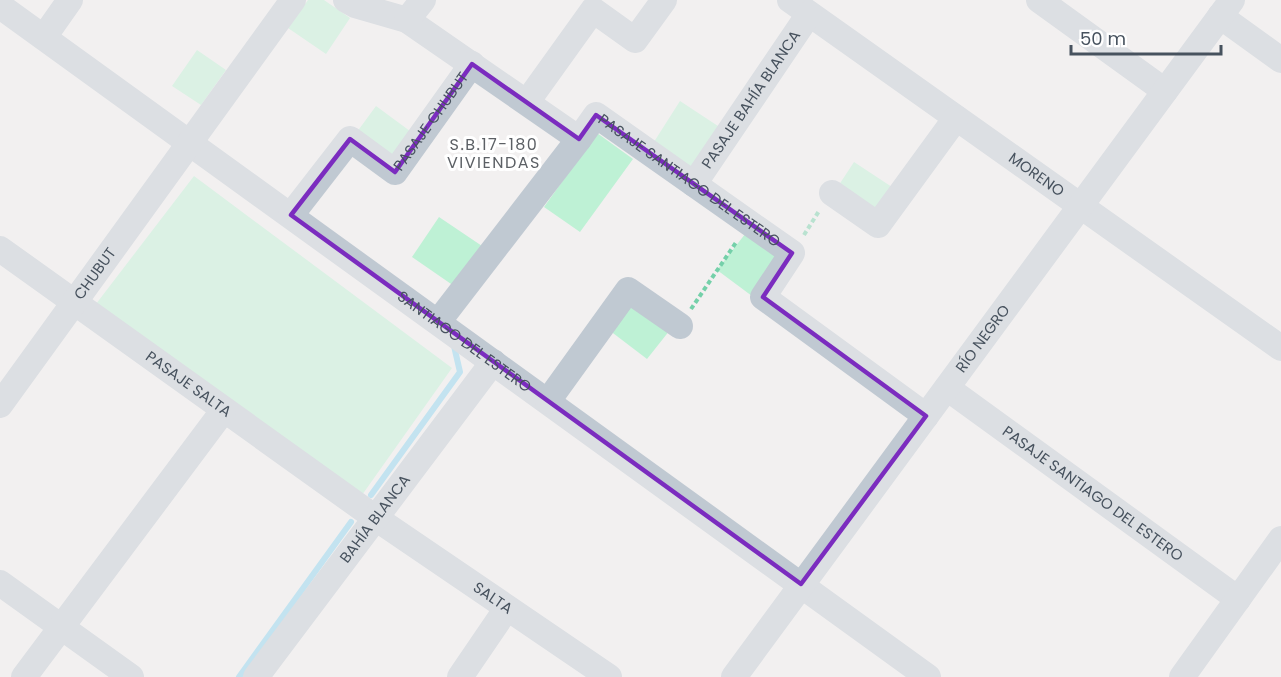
<svg xmlns="http://www.w3.org/2000/svg" width="1281" height="677" viewBox="0 0 1281 677" font-family="Poppins,sans-serif">
  <style>
    .green { fill: #bef1d5 }
    .lines { fill: none; stroke-linecap: round; stroke-linejoin: round }
    .stream { stroke: #89d3ef; stroke-width: 6 }
    .path { stroke: #74d0a9; stroke-width: 4; stroke-dasharray: 4.5 3; stroke-linecap: butt }
    .minor { stroke: #c0c9d2; stroke-width: 26 }
    .marked { fill: none; stroke: #7b2cbf; stroke-width: 4.5; stroke-linejoin: round }
    .labels { text-anchor: middle; stroke-width: 6; stroke-linejoin: round; paint-order: stroke }
    .street-label { font-size: 15px; fill: #47525e; stroke: #fff }
    .neighbourhood-label { font-size: 16px; letter-spacing: 1.5px; fill: #5c6065; stroke: #fff }
  </style>
  <rect width="100%" height="100%" fill="#f2f0f0"/>
  <path class="green" d="M 308,0 L 324,0 L 350,18 L 326,54 L 288,28 Z
    M 197,50 L 226,70 L 201,105 L 172,86 Z
    M 680,101 L 721,128 L 693,171 L 652,145 Z
    M 376,106 L 414,134 L 392,164 L 354,136 Z
    M 597,133 L 633,159 L 580,232 L 544,207 Z
    M 854,162 L 895,189 L 874,221 L 833,194 Z
    M 194,176 L 452,368 L 362,495 L 96,304 Z
    M 439,217 L 482,246 L 454,286 L 412,257 Z
    M 749,229 L 784,255 L 752,296 L 717,270 Z
    M 629,298 L 670,330 L 647,359 L 605,327 Z"/>
  <g class="lines">
    <path class="stream" d="M 371,495 L 460,372 L 454,346
      M 239,677 L 351,522"/>
    <path class="path" d="M 804,235 L 819,211
      M 691,309 L 737,241"/>
    <g class="minor">
      <path id="s1" d="M 346,0 L 355,5 L 407,20 L 579,139 L 596,115 L 792,253 L 763,297 L 926,416"/>
      <path id="s2" d="M 790,0 L 1281,348"/>
      <path d="M 1039,0 L 1165,91"/>
      <path id="s3" d="M 0,6 L 928,677"/>
      <path d="M 1220,16 L 1281,60"/>
      <path d="M 407,20 L 423,0"/>
      <path d="M 44,37 L 70,0"/>
      <path d="M 527,102 L 593,10 L 635,40 L 664,0"/>
      <path id="s4" d="M 694,184 L 809,14"/>
      <path d="M 832,193 L 878,225 L 956,118"/>
      <path id="s5" d="M 291,215 L 350,139 L 395,172 L 472,64"/>
      <path id="s6" d="M 0,249 L 377,519 L 609,677"/>
      <path d="M 438,322 L 579,139"/>
      <path id="s7" d="M 947,388 L 1238,599"/>
      <path d="M 548,401 L 628,290 L 680,326"/>
      <path id="s8" d="M 0,405 L 293,0"/>
      <path d="M 0,583 L 131,677"/>
      <path d="M 24,677 L 223,411"/>
      <path id="s9" d="M 256,677 L 493,362"/>
      <path d="M 460,677 L 507,608"/>
      <path id="s10" d="M 734,677 L 1232,0"/>
      <path d="M 1182,677 L 1281,539"/>
    </g>
  </g>
  <path d="M0 0H1281V677H0ZM 472,64 L 579,139 L 596,115 L 792,253 L 763,297 L 926,416 L 801,584 L 291,215 L 350,139 L 395,172 Z" fill="#f2f0f0" fill-opacity=".55" fill-rule="evenodd"/>
  <path class="marked" d="M 472,64 L 579,139 L 596,115 L 792,253 L 763,297 L 926,416 L 801,584 L 291,215 L 350,139 L 395,172 Z"/>
  <g class="labels">
    <g class="street-label">
      <text dy="5" stroke="none"><textPath href="#s4" startOffset="102">PASAJE BAHÍA BLANCA</textPath></text>
      <text dy="5" stroke="none"><textPath href="#s5" startOffset="214">PASAJE CHUBUT</textPath></text>
      <text dy="5" stroke="none"><textPath href="#s2" startOffset="302">MORENO</textPath></text>
      <text dy="5" stroke="none"><textPath href="#s1" startOffset="417">PASAJE SANTIAGO DEL ESTERO</textPath></text>
      <text dy="5" stroke="none"><textPath href="#s8" startOffset="162">CHUBUT</textPath></text>
      <text dy="5" stroke="none"><textPath href="#s10" startOffset="420">RÍO NEGRO</textPath></text>
      <text dy="5" stroke="none"><textPath href="#s3" startOffset="573">SANTIAGO DEL ESTERO</textPath></text>
      <text dy="5" stroke="none"><textPath href="#s6" startOffset="232">PASAJE SALTA</textPath></text>
      <text dy="5" stroke="none"><textPath href="#s7" startOffset="180">PASAJE SANTIAGO DEL ESTERO</textPath></text>
      <text dy="5" stroke="none"><textPath href="#s9" startOffset="198">BAHÍA BLANCA</textPath></text>
      <text dy="5" stroke="none"><textPath href="#s6" startOffset="604">SALTA</textPath></text>
    </g>
    <g class="neighbourhood-label">
      <text x="494" y="150">S.B.17-180<tspan x="494" dy="18">VIVIENDAS</tspan></text>
    </g>
  </g>
  <path d="M1071 45v9h150v-9" fill="none" stroke="#47525e" stroke-width="3"/>
  <text x="1080" y="45" font-size="18" fill="#47525e" stroke="#ffffff" stroke-width="4.5" paint-order="stroke">50 m</text>
</svg>
